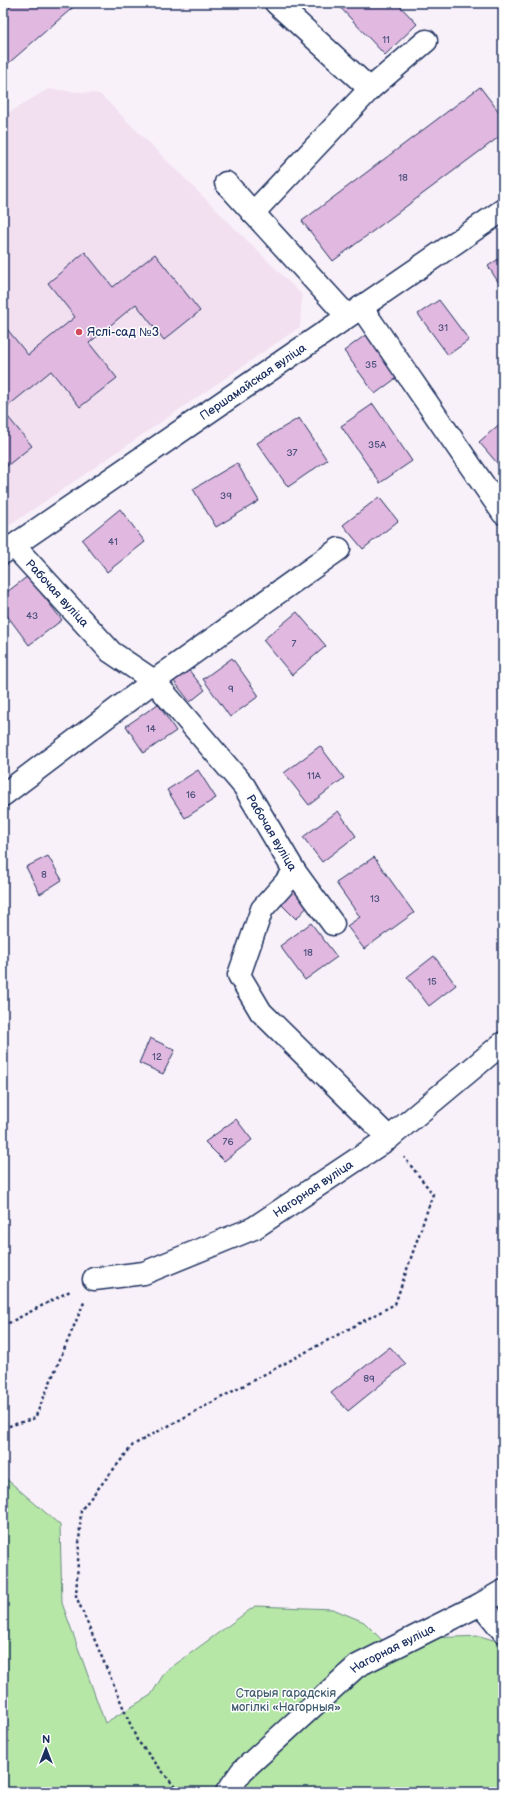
<svg xmlns="http://www.w3.org/2000/svg" width="506" height="1795" viewBox="0 0 506 1795" font-family="'Balsamiq Sans',sans-serif">
  <style>
    .built { fill: #f2e0f1 }
    .green { fill: #b7e7a7; stroke: #698b82 }
    .building { fill: #e1b8df; stroke: #1b2f5e }
    .lines { fill: none; stroke-linecap: round; stroke-linejoin: round }
    .minor-casing { stroke: #1b2f5e; stroke-width: 25 }
    .path { stroke: #1b2f5e; stroke-width: 2.5; stroke-dasharray: 3 3; stroke-linecap: butt }
    .minor { stroke: #fff; stroke-width: 22 }
    .poi-dot { fill: #d1495b; stroke: #fff; stroke-width: 1.5 }
    .labels { text-anchor: middle; stroke-width: 3; stroke-linejoin: round; paint-order: stroke }
    .number-label { font-size: 10px; fill: #4c517e }
    .poi-label { font-size: 12px; fill: #1b2f5e; stroke: #fff; text-anchor: start }
    .street-label { font-size: 12px; fill: #1b2f5e; stroke: #fff }
    .park-label { font-size: 12px; fill: #425d70; stroke: #fff }
  </style>
  <rect width="100%" height="100%" fill="#f9f1f9"/>
  <filter id="ink" filterUnits="userSpaceOnUse"><feTurbulence type="fractalNoise" baseFrequency=".025" numOctaves="2"/><feDisplacementMap in="SourceGraphic" scale="8" xChannelSelector="R" yChannelSelector="G"/><feConvolveMatrix kernelMatrix="1 2 1 2 8 2 1 2 1" color-interpolation-filters="sRGB"/></filter>
  <g filter="url(#ink)">
    <path class="built" d="M 48,89 L 100,94 L 302,295 L 300,327 L 3,530 L 3,116 Z"/>
    <path class="green" d="M 3,1476 L 60,1525 L 62,1603 L 105,1723 L 151,1695 L 165,1672 L 255,1606 L 333,1609 L 364,1622 L 382,1640 L 480,1636 L 503,1643 L 503,1792 L 3,1792 Z"/>
    <path class="building" d="M 14,3 L 78,3 L 3,68 L 3,13 Z
      M 336,3 L 397,3 L 417,24 L 385,55 Z
      M 480,87 L 503,117 L 503,134 L 333,261 L 302,221 Z
      M 85,252 L 113,287 L 155,254 L 200,311 L 164,340 L 136,304 L 89,343 L 117,378 L 80,407 L 51,371 L 3,410 L 3,324 L 28,355 L 75,317 L 48,283 Z
      M 503,256 L 503,288 L 502,288 L 488,266 Z
      M 439,300 L 469,340 L 448,355 L 418,314 Z
      M 368,333 L 399,376 L 375,394 L 344,351 Z
      M 373,404 L 412,461 L 380,483 L 341,426 Z
      M 3,411 L 32,446 L 3,469 Z
      M 299,418 L 327,460 L 288,487 L 257,443 Z
      M 503,421 L 503,470 L 479,442 Z
      M 237,463 L 259,501 L 216,527 L 193,489 Z
      M 379,497 L 398,521 L 363,549 L 343,525 Z
      M 120,509 L 145,542 L 107,572 L 82,540 Z
      M 28,576 L 62,620 L 29,645 L 3,610 L 3,595 Z
      M 297,612 L 326,646 L 292,675 L 263,640 Z
      M 232,658 L 259,696 L 230,717 L 203,679 Z
      M 188,669 L 205,690 L 190,702 L 173,680 Z
      M 158,704 L 176,731 L 144,753 L 126,726 Z
      M 320,746 L 344,778 L 309,805 L 284,773 Z
      M 198,770 L 216,798 L 185,818 L 167,790 Z
      M 338,811 L 356,836 L 322,862 L 303,837 Z
      M 48,856 L 62,880 L 40,894 L 26,867 Z
      M 374,857 L 414,913 L 364,949 L 347,926 L 360,917 L 336,883 Z
      M 294,891 L 309,905 L 296,919 L 281,904 Z
      M 311,923 L 337,957 L 305,980 L 280,946 Z
      M 434,956 L 456,985 L 429,1006 L 407,977 Z
      M 150,1038 L 175,1050 L 163,1074 L 139,1063 Z
      M 236,1119 L 252,1140 L 224,1161 L 205,1142 Z
      M 390,1347 L 406,1364 L 348,1411 L 331,1393 Z"/>
    <g class="lines">
      <g class="minor-casing">
        <g id="minor">
          <path d="M 370,89 L 426,41"/>
          <path d="M 226,183 L 347,316"/>
          <path d="M 253,213 L 370,89 L 276,3"/>
          <path d="M 361,307 L 503,513"/>
          <path id="s1" d="M 14,546 L 111,652 L 154,681 L 244,786 L 295,872 L 262,909 L 239,975 L 261,1012 L 389,1138"/>
          <path id="s2" d="M 3,553 L 503,210"/>
          <path d="M 3,795 L 154,681 L 339,549"/>
          <path d="M 295,872 L 333,924"/>
          <path id="s3" d="M 94,1279 L 144,1273 L 254,1228 L 389,1138 L 503,1043"/>
          <path d="M 481,1604 L 503,1631"/>
          <path id="s4" d="M 227,1792 L 242,1771 L 357,1666 L 481,1604 L 503,1591"/>
        </g>
      </g>
      <path class="path" d="M 3,1326 L 72,1290
        M 3,1428 L 35,1418 L 85,1300
        M 179,1792 L 137,1740 L 76,1596 L 81,1510 L 133,1445 L 395,1304 L 433,1194 L 404,1157"/>
      <use href="#minor" class="minor"/>
    </g>
  </g>
  <circle class="poi-dot" cx="79" cy="332" r="4"/>
  <g class="labels">
    <g class="number-label">
      <text x="386" y="43">11</text>
      <text x="403" y="181">18</text>
      <text x="443" y="331">31</text>
      <text x="371" y="368">35</text>
      <text x="377" y="448">35А</text>
      <text x="292" y="456">37</text>
      <text x="226" y="499">39</text>
      <text x="113" y="545">41</text>
      <text x="32" y="619">43</text>
      <text x="294" y="647">7</text>
      <text x="231" y="692">9</text>
      <text x="151" y="732">14</text>
      <text x="314" y="779">11А</text>
      <text x="191" y="798">16</text>
      <text x="44" y="878">8</text>
      <text x="375" y="902">13</text>
      <text x="308" y="956">18</text>
      <text x="432" y="985">15</text>
      <text x="157" y="1060">12</text>
      <text x="228" y="1145">76</text>
      <text x="369" y="1382">89</text>
    </g>
    <g class="poi-label">
      <text x="87" y="336">Яслі-сад №3</text>
    </g>
    <g class="street-label">
      <text dy="4" stroke="none"><textPath href="#s2" startOffset="303">Першамайская вуліца</textPath></text>
      <text dy="4" stroke="none"><textPath href="#s1" startOffset="64">Рабочая вуліца</textPath></text>
      <text dy="4" stroke="none"><textPath href="#s1" startOffset="388">Рабочая вуліца</textPath></text>
      <text dy="4" stroke="none"><textPath href="#s3" startOffset="240">Нагорная вуліца</textPath></text>
      <text dy="4" stroke="none"><textPath href="#s4" startOffset="221">Нагорная вуліца</textPath></text>
    </g>
    <g class="park-label">
      <text x="286" y="1697">Старыя гарадскія<tspan x="286" dy="14">могілкі «Нагорныя»</tspan></text>
    </g>
  </g>
  <rect width="506" height="1795" fill="none" stroke="#fff" stroke-width="16"/>
  <rect x="8" y="8" width="490" height="1779" fill="none" stroke="#1b2f5e" stroke-width="1.5" filter="url(#ink)"/>
  <g transform="translate(46 1749)" stroke="#ffffff" stroke-width="3" paint-order="stroke">
  <path d="M0-3L7 15L0 10L-7 15Z" fill="#1b2f5e"/>
  <text y="-6" font-size="11" font-weight="bold" text-anchor="middle" fill="#1b2f5e">N</text>
  </g>
</svg>
